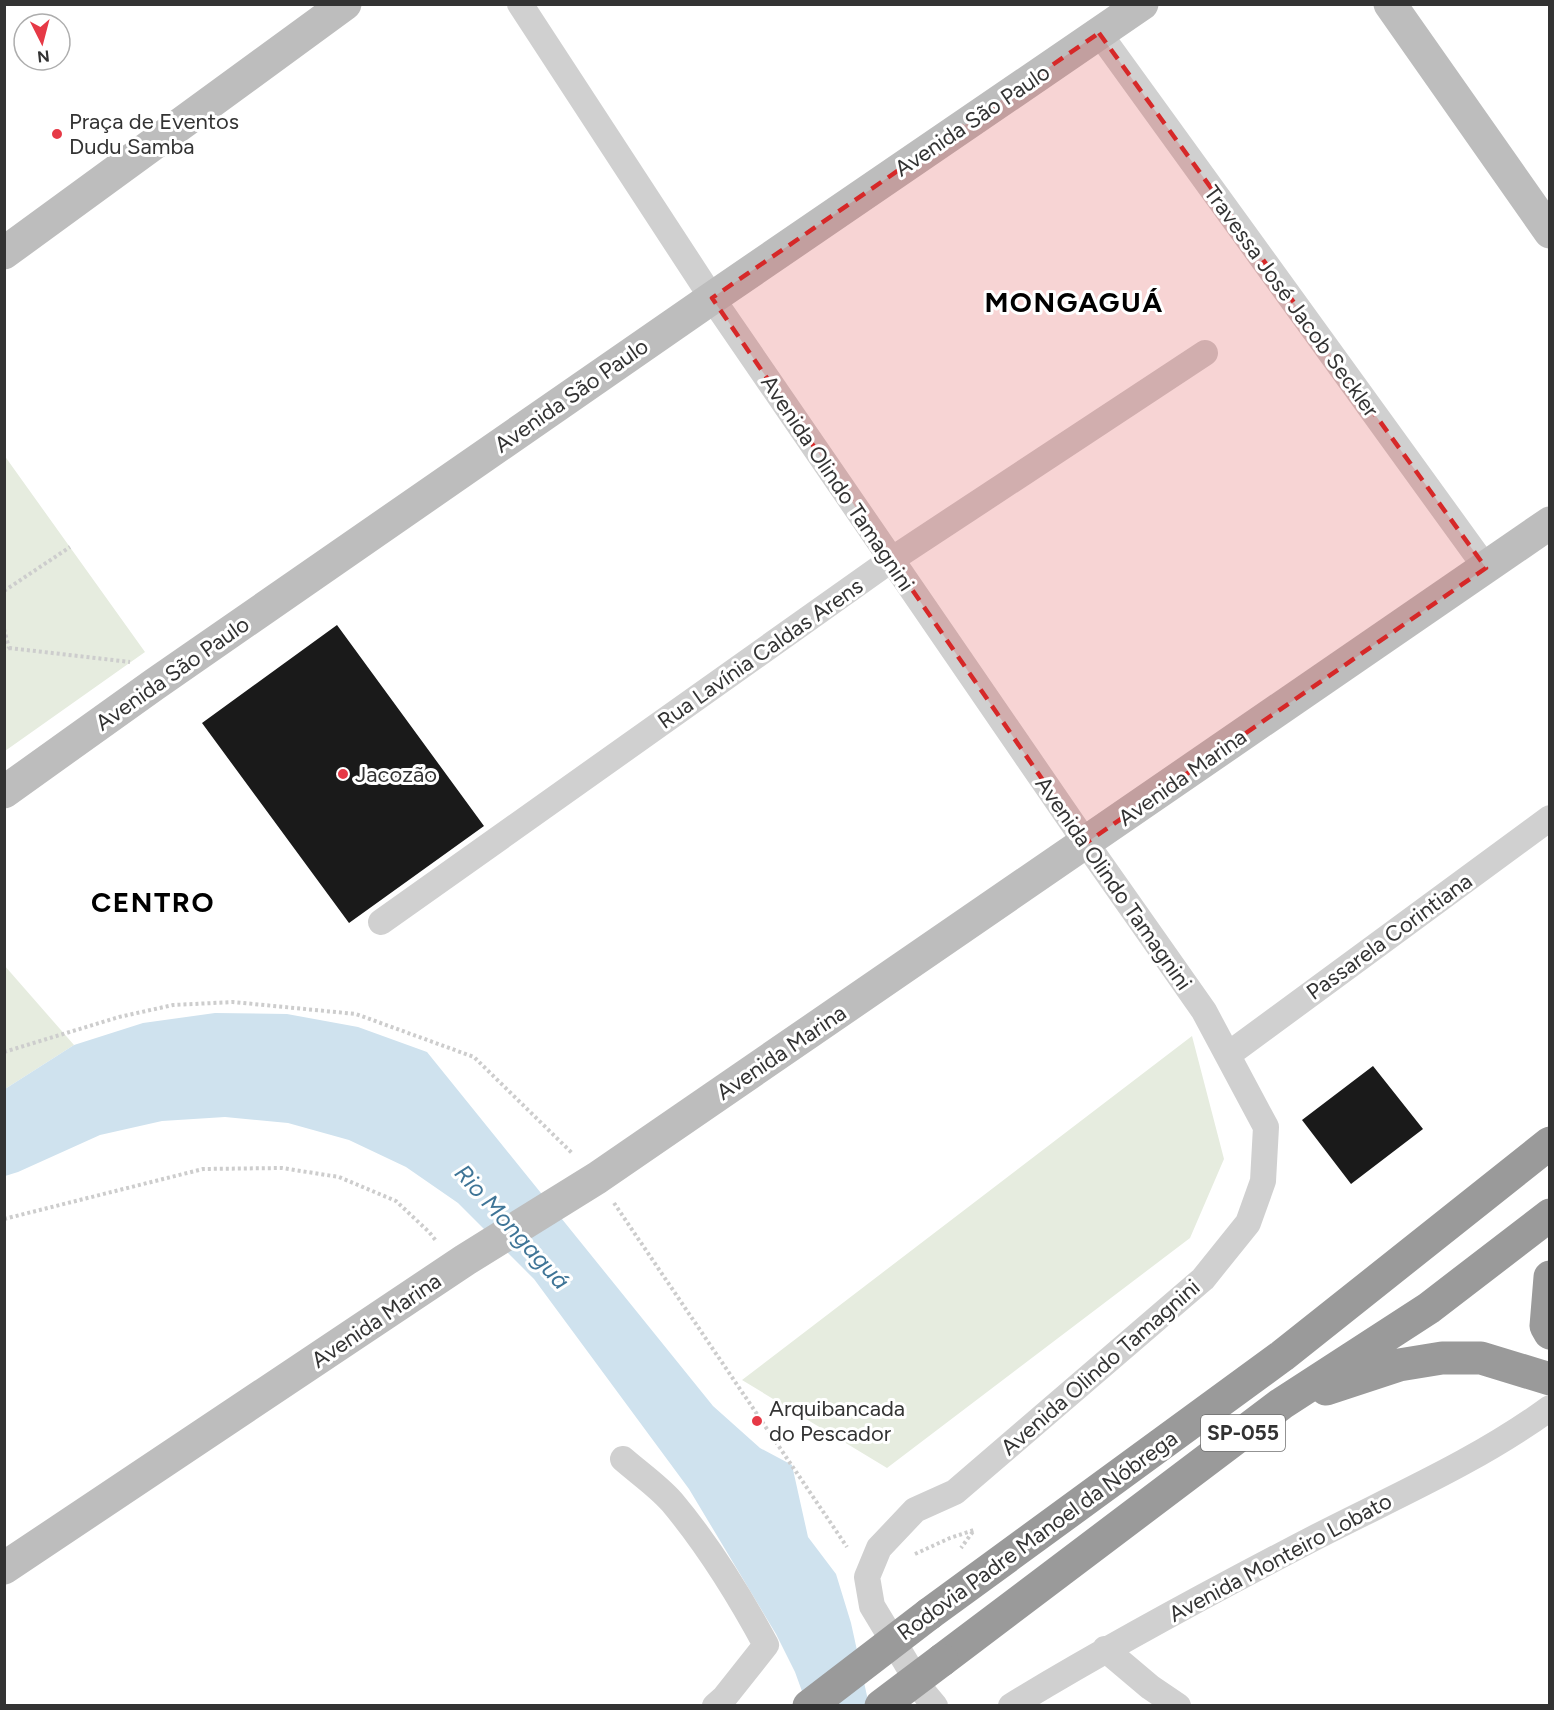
<svg xmlns="http://www.w3.org/2000/svg" width="1554" height="1710" viewBox="0 0 1554 1710" font-family="Figtree,sans-serif">
  <style>
    .green { fill: #e6ecdf }
    .water { fill: #cfe2ee }
    .building { fill: #1a1a1a }
    .lines { fill: none; stroke-linecap: round; stroke-linejoin: round }
    .path { stroke: #cdcdcd; stroke-width: 4; stroke-dasharray: 3 3; stroke-linecap: butt }
    .street { stroke: #d0d0d0; stroke-width: 26 }
    .secondary { stroke: #bdbdbd; stroke-width: 33 }
    .highway { stroke: #9a9a9a; stroke-width: 33 }
    .highway-bridge { stroke: #9a9a9a; stroke-width: 33 }
    .marked { fill: #d62828; fill-opacity: 0.2; stroke: #d62828; stroke-width: 4.5; stroke-dasharray: 12 8; stroke-linejoin: round }
    .poi-dot { fill: #e63946; stroke: #fff; stroke-width: 2 }
    .labels { text-anchor: middle; stroke-width: 6; stroke-linejoin: round; paint-order: stroke }
    .shield { fill: #fff; stroke: #707070; stroke-width: 1.5 }
    .shield-label { font-size: 21px; font-weight: bold; fill: #333 }
    .street-label { font-size: 22px; fill: #333; stroke: #fff }
    .poi-label { font-size: 22px; fill: #333; stroke: #fff; text-anchor: start }
    .water-label { font-size: 24px; font-style: italic; fill: #3f7597; stroke: #fff }
    .district-label { font-size: 28px; font-weight: bold; letter-spacing: 1.5px; fill: #000; stroke: #fff }
  </style>
  <rect width="100%" height="100%" fill="#fff"/>
  <path class="green" d="M 4,455 L 145,652 L 5,751 L 4,751 Z
    M 4,965 L 74,1045 L 5,1089 L 4,1089 Z
    M 1192,1036 L 1224,1159 L 1190,1238 L 887,1468 L 742,1380 Z"/>
  <path class="water" d="M 215,1013 L 287,1014 L 358,1027 L 427,1052 L 713,1406 L 760,1448 L 792,1465 L 808,1537 L 836,1574 L 851,1623 L 869,1705 L 807,1705 L 795,1672 L 776,1634 L 689,1489 L 534,1279 L 458,1203 L 406,1167 L 349,1140 L 288,1123 L 225,1117 L 162,1121 L 100,1135 L 18,1172 L 5,1176 L 5,1089 L 74,1045 L 143,1023 Z"/>
  <path class="building" d="M 337,625 L 484,826 L 349,923 L 202,723 Z
    M 1373,1066 L 1423,1129 L 1351,1184 L 1302,1120 Z"/>
  <g class="lines">
    <path class="path" d="M 4,591 L 70,547
      M 4,629 L 9,648 L 4,651
      M 9,648 L 130,662
      M 4,1052 L 119,1017 L 173,1005 L 233,1002 L 356,1014 L 474,1057 L 573,1154
      M 614,1203 L 847,1547
      M 4,1219 L 203,1169 L 282,1168 L 339,1177 L 396,1201 L 429,1232 L 437,1242
      M 915,1554 L 950,1538 L 974,1530 L 961,1548"/>
    <path class="street" d="M 520,4 L 712,298 L 1086,843 L 1204,1011 L 1266,1127 L 1263,1181 L 1248,1223 L 1203,1279 L 955,1492 L 915,1510 L 879,1548 L 867,1577 L 872,1606 L 925,1694 L 935,1706
      M 1099,33 L 1486,568
      M 381,922 L 891,560 L 1205,353
      M 1229,1054 L 1550,818
      M 623,1459 C 639,1473 658,1486 672,1502 C 708,1545 739,1595 766,1645 L 724,1698 L 715,1706
      M 1105,1649 L 1150,1687 L 1178,1706
      M 1011,1706 C 1111,1645 1214,1590 1318,1536 C 1396,1496 1479,1460 1550,1408"/>
    <path class="secondary" d="M 1390,4 L 1550,232
      M 4,253 L 345,4
      M 4,792 L 155,684 L 712,298 L 1142,4
      M 4,1568 L 465,1260 L 597,1178 L 1550,523"/>
    <path class="highway" d="M 1550,1277 L 1546,1326 L 1550,1333
      M 1326,1389 L 1399,1365 L 1442,1358 L 1481,1358 L 1550,1379
      M 929,1614 L 1282,1356 L 1550,1143
      M 942,1660 L 1281,1404 L 1429,1308 L 1550,1215"/>
    <path class="highway-bridge" d="M 809,1706 L 929,1614
      M 881,1706 L 942,1660"/>
  </g>
  <path class="marked" d="M 1099,33 L 1486,568 L 1086,843 L 712,298 Z"/>
  <g class="poi-dot">
    <circle cx="57" cy="134" r="6"/>
    <circle cx="343" cy="774" r="6"/>
    <circle cx="757" cy="1421" r="6"/>
  </g>
  <g class="labels">
    <rect class="shield" x="1201" y="1415" width="84" height="36" rx="4.5"/>
    <g class="shield-label">
      <text x="1243" y="1440">SP-055</text>
    </g>
    <g class="street-label">
      <text transform="translate(972 120) rotate(-34)" y="8">Avenida São Paulo</text>
      <text transform="translate(1292 301) rotate(54)" y="8">Travessa José Jacob Seckler</text>
      <text transform="translate(571 395) rotate(-35)" y="8">Avenida São Paulo</text>
      <text transform="translate(838 483) rotate(56)" y="8">Avenida Olindo Tamagnini</text>
      <text transform="translate(760 653) rotate(-35)" y="8">Rua Lavínia Caldas Arens</text>
      <text transform="translate(172 673) rotate(-35)" y="8">Avenida São Paulo</text>
      <text transform="translate(1182 777) rotate(-35)" y="8">Avenida Marina</text>
      <text transform="translate(1114 883) rotate(55)" y="8">Avenida Olindo Tamagnini</text>
      <text transform="translate(1389 936) rotate(-36)" y="8">Passarela Corintiana</text>
      <text transform="translate(781 1052) rotate(-34)" y="8">Avenida Marina</text>
      <text transform="translate(376 1320) rotate(-34)" y="8">Avenida Marina</text>
      <text transform="translate(1100 1367) rotate(-41)" y="8">Avenida Olindo Tamagnini</text>
      <text transform="translate(1037 1535) rotate(-36)" y="8">Rodovia Padre Manoel da Nóbrega</text>
      <text transform="translate(1280 1557) rotate(-28)" y="8">Avenida Monteiro Lobato</text>
    </g>
    <g class="poi-label">
      <text x="69" y="129">Praça de Eventos<tspan x="69" dy="25">Dudu Samba</tspan></text>
      <text x="355" y="782">Jacozão</text>
      <text x="769" y="1416">Arquibancada<tspan x="769" dy="25">do Pescador</tspan></text>
    </g>
    <g class="water-label">
      <text transform="translate(512 1227) rotate(48)" y="8">Rio Mongaguá</text>
    </g>
    <g class="district-label">
      <text x="1074" y="312">MONGAGUÁ</text>
      <text x="153" y="912">CENTRO</text>
    </g>
  </g>
  <rect width="1554" height="1710" fill="none" stroke="#333333" stroke-width="12"/>
  <g transform="translate(42 42) rotate(174)"><circle r="28" fill="#ffffff" stroke="#adadad" stroke-width="1.5"/>
  <path d="M0-4.5L10 22L0 15L-10 22Z" fill="#e63946"/>
  <text y="-9" font-size="16" font-weight="bold" text-anchor="middle" fill="#333333">N</text>
  </g>
</svg>
